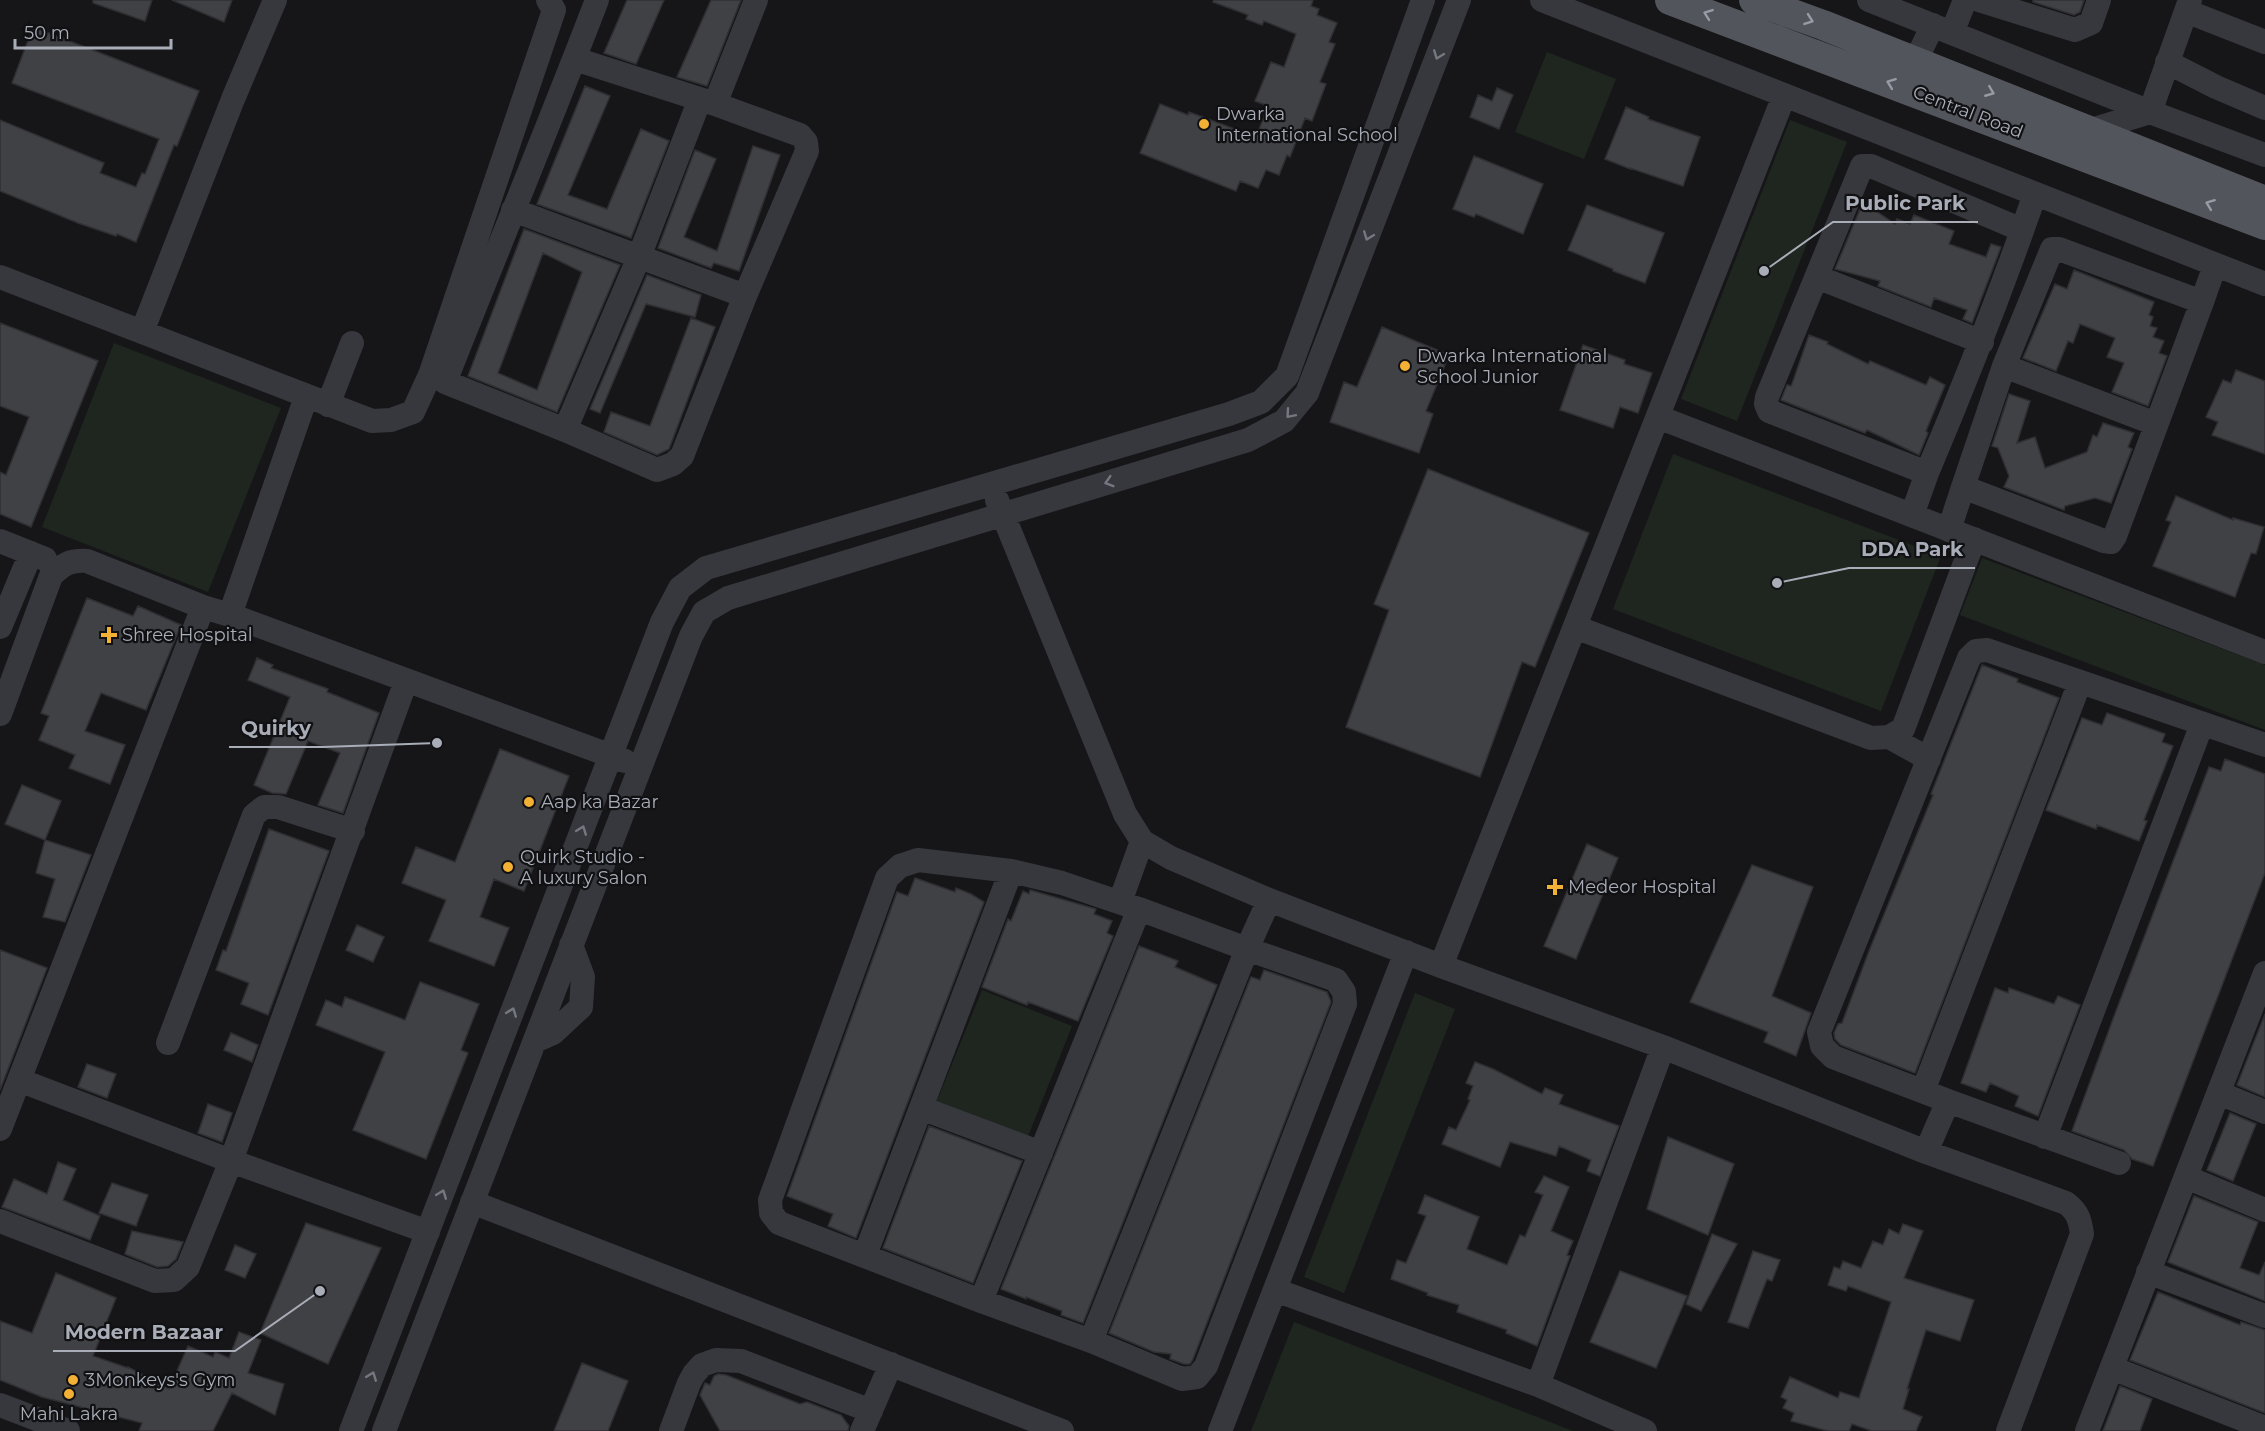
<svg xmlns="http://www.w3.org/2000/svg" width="2265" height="1431" viewBox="0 0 2265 1431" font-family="Montserrat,sans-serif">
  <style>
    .green { fill: #1e261f }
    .building { fill: #404145; stroke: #303034; stroke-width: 1.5; fill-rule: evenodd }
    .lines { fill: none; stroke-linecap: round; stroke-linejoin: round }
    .minor { stroke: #37383d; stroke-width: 24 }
    .major { stroke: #53555c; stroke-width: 30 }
    .oneway { stroke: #979ba6 }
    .oneway2 { stroke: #757881 }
    .poi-dot { fill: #f2b134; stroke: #111113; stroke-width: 2 }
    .labels { text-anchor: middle; stroke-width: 4.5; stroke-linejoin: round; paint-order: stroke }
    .street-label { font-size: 18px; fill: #a8adb8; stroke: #111113 }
    .poi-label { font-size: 18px; fill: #a8adb8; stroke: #111113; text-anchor: start }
    .leader { fill: none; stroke: #a8adb8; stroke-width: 2 }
    .callout-dot { fill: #a8adb8; stroke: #111113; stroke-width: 2 }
    .callout-label { font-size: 20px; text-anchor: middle; font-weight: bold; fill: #a8adb8; stroke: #111113; stroke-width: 4.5; stroke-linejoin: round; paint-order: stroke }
  </style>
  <rect width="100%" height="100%" fill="#161618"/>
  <path class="green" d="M 1547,52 L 1616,79 L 1584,159 L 1515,132 Z
    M 1790,120 L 1847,142 L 1737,421 L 1681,399 Z
    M 114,343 L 281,408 L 208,592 L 42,527 Z
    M 1673,454 L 1941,556 L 1881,711 L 1613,609 Z
    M 1982,558 L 2265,665 L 2265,730 L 1960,615 Z
    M 982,990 L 1072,1026 L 1025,1144 L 934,1108 Z
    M 1415,993 L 1455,1009 L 1344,1293 L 1304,1277 Z
    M 1294,1322 L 1573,1431 L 1251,1431 Z"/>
  <path class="building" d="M 93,0 L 152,0 L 145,21 L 93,3 Z
    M 172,0 L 232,0 L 224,22 Z
    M 627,0 L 664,0 L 636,64 L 604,53 Z
    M 711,0 L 741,0 L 707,86 L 677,77 Z
    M 1214,0 L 1313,0 L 1311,6 L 1319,9 L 1317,15 L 1337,23 L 1329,42 L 1335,44 L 1320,82 L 1326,84 L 1312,121 L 1305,118 L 1290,157 L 1287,155 L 1279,175 L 1266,170 L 1258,188 L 1240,181 L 1236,191 L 1140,153 L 1160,104 L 1188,115 L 1189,112 L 1256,137 L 1268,106 L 1255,101 L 1271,62 L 1284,67 L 1296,34 L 1264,21 L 1262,25 L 1246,19 L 1248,15 L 1213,2 Z
    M 2033,0 L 2084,0 L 2080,12 L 2074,15 L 2033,2 Z
    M 33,27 L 199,91 L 177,146 L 174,145 L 136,242 L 117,234 L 116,236 L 78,223 L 0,191 L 0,120 L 104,163 L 100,173 L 136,187 L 142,173 L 145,174 L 159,139 L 12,83 Z
    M 585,86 L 610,96 L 568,195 L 607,209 L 641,129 L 669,141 L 631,238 L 537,204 Z
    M 1497,88 L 1513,95 L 1499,129 L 1470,117 L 1478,95 L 1492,101 Z
    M 1626,107 L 1649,117 L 1648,119 L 1700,137 L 1683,186 L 1630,168 L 1630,169 L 1605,159 Z
    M 753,146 L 780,155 L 739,271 L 714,263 L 711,268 L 658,248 L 695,150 L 716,159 L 684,237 L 717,251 Z
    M 1474,156 L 1543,184 L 1523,234 L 1476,214 L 1474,217 L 1453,209 Z
    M 1863,202 L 1895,224 L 1897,219 L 1910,224 L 1914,215 L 1954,231 L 1949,244 L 1986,257 L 1991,244 L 2001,247 L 1972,323 L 1963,319 L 1967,310 L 1934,298 L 1931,307 L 1878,286 L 1880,281 L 1835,269 Z
    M 1587,205 L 1664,233 L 1645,283 L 1613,271 L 1613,269 L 1568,250 Z
    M 524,229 L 620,265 L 557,412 L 468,376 ZM 543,253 L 582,272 L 537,390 L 498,373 Z
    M 2074,270 L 2154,302 L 2149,315 L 2153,317 L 2150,326 L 2157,328 L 2153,337 L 2164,341 L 2159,353 L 2167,356 L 2148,406 L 2112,392 L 2124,363 L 2107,357 L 2115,338 L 2080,324 L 2073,343 L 2068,341 L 2056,371 L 2023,358 L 2055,284 L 2067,289 Z
    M 647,275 L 701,295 L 695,317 L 646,304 L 600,413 L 590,409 Z
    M 691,318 L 715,327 L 669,449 L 657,455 L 604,432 L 611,412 L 650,426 Z
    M 0,323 L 98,361 L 31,527 L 0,514 L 0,472 L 6,475 L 29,417 L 0,406 Z
    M 1382,327 L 1449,355 L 1426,411 L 1433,414 L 1419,453 L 1330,422 L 1344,382 L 1357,387 Z
    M 1809,335 L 1828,342 L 1827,344 L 1868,364 L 1870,361 L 1926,385 L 1930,377 L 1945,385 L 1926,431 L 1928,433 L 1919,455 L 1867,430 L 1865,433 L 1781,400 L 1787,385 L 1791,386 L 1792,384 Z
    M 1583,345 L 1625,360 L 1624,364 L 1652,373 L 1638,413 L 1620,407 L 1613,428 L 1560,410 Z
    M 2236,370 L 2265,381 L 2265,454 L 2212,435 L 2218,422 L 2206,417 L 2223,380 L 2231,383 Z
    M 2009,394 L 2030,401 L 2017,443 L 2035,437 L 2045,468 L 2087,452 L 2093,435 L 2097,437 L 2103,423 L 2134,433 L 2128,447 L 2132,449 L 2111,503 L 2095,498 L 2065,506 L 2064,510 L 2004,487 L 2009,476 L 1998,448 L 1992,446 Z
    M 1428,469 L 1589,533 L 1535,667 L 1522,662 L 1480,777 L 1346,727 L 1389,610 L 1374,604 Z
    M 2176,496 L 2233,520 L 2233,518 L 2264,527 L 2256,554 L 2251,553 L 2235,597 L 2153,566 L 2171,522 L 2166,520 Z
    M 87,598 L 133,616 L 138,606 L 181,625 L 146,710 L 101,693 L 85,731 L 125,745 L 110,784 L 69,768 L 75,755 L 39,740 L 49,716 L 41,713 Z
    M 257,658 L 273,665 L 271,668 L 328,689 L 327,692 L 379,713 L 343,813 L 318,805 L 340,753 L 308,741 L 286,794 L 272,793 L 254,785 L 290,697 L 248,680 Z
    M 1982,665 L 2018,679 L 2017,682 L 2059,698 L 1915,1073 L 1841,1045 L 1835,1039 L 1834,1033 L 1838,1024 L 1842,1023 L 1869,951 L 1933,795 L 1931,794 Z
    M 2107,713 L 2165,734 L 2162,742 L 2173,746 L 2144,820 L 2147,821 L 2139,841 L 2097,825 L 2096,829 L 2046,810 L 2082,718 L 2102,725 Z
    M 500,749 L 569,776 L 524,891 L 494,879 L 480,917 L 509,928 L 494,966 L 429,941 L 446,900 L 402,883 L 416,847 L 455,862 Z
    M 2225,759 L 2265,774 L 2265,873 L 2153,1166 L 2132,1159 L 2124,1150 L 2072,1131 L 2113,1019 L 2209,767 L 2221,771 Z
    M 22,785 L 61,801 L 45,840 L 5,824 Z
    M 269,829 L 329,851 L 268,1015 L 241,1004 L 249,983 L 216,970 L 223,950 L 226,951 Z
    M 45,840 L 91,855 L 65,922 L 43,917 L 55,879 L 36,873 Z
    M 1587,844 L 1618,858 L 1576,959 L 1544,946 Z
    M 1752,865 L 1813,887 L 1772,996 L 1811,1013 L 1796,1056 L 1764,1042 L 1768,1032 L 1690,1002 Z
    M 915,878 L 955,892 L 956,888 L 971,894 L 984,902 L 856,1238 L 828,1226 L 833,1214 L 787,1196 L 897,892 L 908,896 Z
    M 1030,890 L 1096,909 L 1094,914 L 1112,921 L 1107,933 L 1113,936 L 1078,1021 L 1028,1002 L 1027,1005 L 982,987 L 1008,919 L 1011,921 L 1023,891 L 1029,894 Z
    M 357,925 L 384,937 L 373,962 L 346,950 Z
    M 1139,946 L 1178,961 L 1175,967 L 1217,985 L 1083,1323 L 1061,1315 L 1062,1311 L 1026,1297 L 1026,1299 L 1001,1289 Z
    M 0,950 L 47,968 L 0,1090 Z
    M 1264,970 L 1327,992 L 1331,1002 L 1193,1359 L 1190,1364 L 1184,1364 L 1170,1359 L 1171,1354 L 1154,1352 L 1109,1333 L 1251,977 L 1260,980 Z
    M 420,982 L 479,1004 L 461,1050 L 468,1053 L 426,1159 L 353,1130 L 385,1052 L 316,1025 L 326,1000 L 342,1007 L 345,997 L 405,1020 Z
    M 1995,988 L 2008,993 L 2009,988 L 2054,1004 L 2058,996 L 2080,1005 L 2038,1116 L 2015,1106 L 2019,1096 L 1990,1083 L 1986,1092 L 1961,1083 Z
    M 2265,1014 L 2265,1097 L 2237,1085 Z
    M 231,1033 L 258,1045 L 252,1062 L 224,1050 Z
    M 1475,1062 L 1493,1069 L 1542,1094 L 1545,1088 L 1563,1095 L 1559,1104 L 1619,1126 L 1600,1176 L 1587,1171 L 1591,1160 L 1559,1146 L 1556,1156 L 1510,1142 L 1500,1167 L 1442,1144 L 1449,1127 L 1456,1130 L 1470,1100 L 1468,1099 L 1473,1086 L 1466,1083 Z
    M 87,1064 L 116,1074 L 107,1098 L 78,1087 Z
    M 208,1104 L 232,1113 L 222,1142 L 198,1133 Z
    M 2230,1113 L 2256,1124 L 2233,1181 L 2207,1170 Z
    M 929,1126 L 1022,1161 L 973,1283 L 883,1248 Z
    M 1668,1137 L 1734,1164 L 1708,1235 L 1647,1209 Z
    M 58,1162 L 76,1169 L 63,1200 L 100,1216 L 90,1240 L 2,1207 L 14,1179 L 47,1194 Z
    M 1544,1176 L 1569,1187 L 1551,1231 L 1573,1241 L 1567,1255 L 1570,1256 L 1537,1346 L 1506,1333 L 1507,1330 L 1457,1312 L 1459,1305 L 1427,1295 L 1428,1293 L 1391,1279 L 1397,1260 L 1406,1263 L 1426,1216 L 1418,1213 L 1425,1195 L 1479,1217 L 1467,1249 L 1507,1265 L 1520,1235 L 1525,1237 L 1543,1195 L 1535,1192 Z
    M 112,1183 L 148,1195 L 136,1226 L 99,1213 Z
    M 2194,1196 L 2258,1222 L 2240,1268 L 2259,1275 L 2265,1262 L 2265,1301 L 2168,1262 Z
    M 306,1223 L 381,1248 L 328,1364 L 260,1333 Z
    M 1903,1224 L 1923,1231 L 1904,1278 L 1974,1300 L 1960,1341 L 1926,1330 L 1907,1389 L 1909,1389 L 1903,1409 L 1922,1417 L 1916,1431 L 1872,1431 L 1852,1424 L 1849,1431 L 1828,1431 L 1791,1421 L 1794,1413 L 1783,1408 L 1787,1400 L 1781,1397 L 1790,1377 L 1838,1398 L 1840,1392 L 1859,1398 L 1891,1302 L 1848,1286 L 1846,1291 L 1828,1285 L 1834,1267 L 1840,1269 L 1843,1261 L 1861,1268 L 1873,1241 L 1883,1245 L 1889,1229 L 1899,1234 Z
    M 132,1231 L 183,1242 L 176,1259 L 168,1266 L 157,1267 L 125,1254 Z
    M 1712,1234 L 1737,1244 L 1701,1311 L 1686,1304 Z
    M 235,1245 L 256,1254 L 245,1278 L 225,1270 Z
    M 1753,1251 L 1780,1260 L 1772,1281 L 1767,1279 L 1748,1328 L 1728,1322 Z
    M 1620,1271 L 1687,1296 L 1656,1368 L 1590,1342 Z
    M 56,1273 L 116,1298 L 93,1356 L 128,1368 L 128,1367 L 169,1389 L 188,1346 L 213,1357 L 215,1352 L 229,1358 L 239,1332 L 261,1340 L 248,1373 L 284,1384 L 275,1415 L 232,1393 L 213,1431 L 139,1431 L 142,1423 L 42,1397 L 0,1380 L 0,1321 L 32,1333 Z
    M 2158,1292 L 2240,1325 L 2241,1322 L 2265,1330 L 2265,1413 L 2130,1360 Z
    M 582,1363 L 628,1381 L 608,1431 L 554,1431 Z
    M 718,1374 L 726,1375 L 800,1404 L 807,1402 L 841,1415 L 849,1426 L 848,1431 L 720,1431 L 700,1395 L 705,1383 L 710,1385 L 714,1376 Z
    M 2120,1386 L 2152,1399 L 2140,1431 L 2103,1431 Z"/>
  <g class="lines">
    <path class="minor" d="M 1542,0 L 2265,284
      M 1869,0 L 2150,112 L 2265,155
      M 1979,0 L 2075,30 L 2091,23 L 2099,0
      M 2186,11 L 2265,42
      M 1952,33 L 1965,0
      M 575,59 L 715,104
      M 1915,62 L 1933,25
      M 2167,62 L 2216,87 L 2265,108
      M 2088,131 L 2150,112 L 2190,0
      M 513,210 L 745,296 L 682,456 L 673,464 L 657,470 L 565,430 L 445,382 C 495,255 548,128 597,0
      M 2022,230 L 1871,166 L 1862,166 L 1767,397 L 1766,404 L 1769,411 L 1927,473 C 1966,381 2002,289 2035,194
      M 0,277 L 372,421 L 391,420 L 413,412 L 430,375 L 554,10 L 548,0
      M 1817,277 L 1982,342
      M 745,296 L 807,151 L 806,142 L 800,135 L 715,104 L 756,0
      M 2202,302 L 2059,249 L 2052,249 L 2004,366 L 1963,487 L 2104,541 L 2111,542 L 2115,536 L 2202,302 L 2215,265
      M 142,332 L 233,99 L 275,0
      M 2004,366 L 2156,424
      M 328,405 L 352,343
      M 1658,417 L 2265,652
      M 565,430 L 639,257 L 700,99
      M 997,500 L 1125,814 L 1142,841 L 1171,858 L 1269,900 L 1441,966 L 1663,1047 L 1926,1152 L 2066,1203 C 2078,1212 2080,1220 2082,1234 L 2008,1431
      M 1912,515 L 1927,473
      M 1949,530 L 1963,487
      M 0,541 L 45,559
      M 230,615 L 306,397
      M 0,627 L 31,553
      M 1575,627 L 1871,738 L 1889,737 L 1903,729 L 1974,539
      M 0,714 L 51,576 C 63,564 70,560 87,561 L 203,607 L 230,615 L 625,761
      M 1889,737 L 1929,759
      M 1120,902 L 1142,841
      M 1441,966 L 1784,96
      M 535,1041 L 553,1033 L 581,1007 L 583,977 L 571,945
      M 168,1043 L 254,815 L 264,807 L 278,807 L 353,831
      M 19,1080 L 231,1161 L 428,1232
      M 1923,1091 L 2080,682
      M 2219,1093 L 2265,1112
      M 1948,1101 L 2119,1163
      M 921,1108 L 1041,1153
      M 0,1129 L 203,607
      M 2045,1137 L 2202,724
      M 1926,1152 L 1948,1101 L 1833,1057 L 1822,1046 L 1819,1032 L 1969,658 L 1976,651 L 1987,650 L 2265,745
      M 2186,1177 L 2265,1210
      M 472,1202 L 1062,1431
      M 0,1221 L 155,1281 L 174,1280 L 188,1267 L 231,1161 L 406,681
      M 865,1255 L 1011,871
      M 2148,1272 L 2265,1316
      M 1275,1290 L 1538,1385 L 1645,1431
      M 981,1301 L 779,1223 L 771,1213 L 770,1200 L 887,878 L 900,866 L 918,860 L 1011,871 L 1062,883 L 1139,909
      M 1091,1341 L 1247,949 L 1336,980 L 1344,992 L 1345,1004 L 1206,1366 L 1197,1377 L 1182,1379 L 1091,1341 L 981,1301 L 1139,909 L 1247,949 L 1269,900
      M 2112,1368 L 2265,1428
      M 1538,1385 L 1663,1047
      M 0,1405 L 68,1431
      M 351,1431 L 662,622 L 680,588 L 706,568 L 1229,414 L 1261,402 L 1287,376 L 1423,0
      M 384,1431 L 691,636 L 704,612 L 728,598 L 1248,440 L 1284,421 L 1307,393 L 1459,0
      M 671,1431 L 689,1383 L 694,1374 L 702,1365 L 716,1360 L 741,1361 L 871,1411
      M 862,1431 L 891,1364
      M 1220,1431 L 1406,952
      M 2087,1431 L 2265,973"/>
    <path class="major" d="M 1670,0 L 2265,225
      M 1754,0 L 1823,25 L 2265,201"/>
  </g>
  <defs><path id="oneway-chevron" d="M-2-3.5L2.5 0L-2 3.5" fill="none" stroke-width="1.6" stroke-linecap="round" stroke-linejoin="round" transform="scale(1.5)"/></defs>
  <g class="oneway">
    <use href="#oneway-chevron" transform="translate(1708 14) rotate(-160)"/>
    <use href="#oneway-chevron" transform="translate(1809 20) rotate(20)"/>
    <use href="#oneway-chevron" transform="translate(1891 83) rotate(-159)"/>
    <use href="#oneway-chevron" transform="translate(1990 92) rotate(22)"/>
    <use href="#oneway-chevron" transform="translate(2210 204) rotate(-159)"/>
  </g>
  <g class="oneway2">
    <use href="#oneway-chevron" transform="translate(1438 55) rotate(111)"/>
    <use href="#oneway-chevron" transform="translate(1368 236) rotate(111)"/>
    <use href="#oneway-chevron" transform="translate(1290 414) rotate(131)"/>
    <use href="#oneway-chevron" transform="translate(1109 482) rotate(163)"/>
    <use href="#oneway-chevron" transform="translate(582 830) rotate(-69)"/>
    <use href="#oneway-chevron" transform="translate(512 1012) rotate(-69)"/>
    <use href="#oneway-chevron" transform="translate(442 1194) rotate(-69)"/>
    <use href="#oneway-chevron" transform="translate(372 1376) rotate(-69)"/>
  </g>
  <g class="poi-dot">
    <circle cx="1204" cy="124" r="6"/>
    <circle cx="1405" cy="366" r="6"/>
    <path d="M106 626h6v6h6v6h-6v6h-6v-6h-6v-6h6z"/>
    <circle cx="529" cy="802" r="6"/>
    <circle cx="508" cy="867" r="6"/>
    <path d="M1552 878h6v6h6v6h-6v6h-6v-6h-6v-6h6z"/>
    <circle cx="73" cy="1380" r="6"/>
    <circle cx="69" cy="1394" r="6"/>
  </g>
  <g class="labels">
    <g class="street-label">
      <text transform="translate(1968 112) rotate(21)" y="6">Central Road</text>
    </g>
    <g class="poi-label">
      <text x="1216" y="120">Dwarka<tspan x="1216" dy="21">International School</tspan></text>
      <text x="1417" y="362">Dwarka International<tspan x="1417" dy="21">School Junior</tspan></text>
      <text x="122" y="641">Shree Hospital</text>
      <text x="541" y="808">Aap ka Bazar</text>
      <text x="520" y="863">Quirk Studio -<tspan x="520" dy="21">A luxury Salon</tspan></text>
      <text x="1568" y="893">Medeor Hospital</text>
      <text x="85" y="1386">3Monkeys's Gym</text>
      <text x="69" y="1420" text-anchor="middle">Mahi Lakra</text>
    </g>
  </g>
  <path class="leader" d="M1764 271L1833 222H1978M1777 583L1849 568H1975M437 743L323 747H229M320 1291L235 1351H53"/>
  <g class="callout-dot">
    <circle cx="1764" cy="271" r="6"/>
    <circle cx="1777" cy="583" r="6"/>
    <circle cx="437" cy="743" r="6"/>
    <circle cx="320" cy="1291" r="6"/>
  </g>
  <g class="callout-label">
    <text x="1905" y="210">Public Park</text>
    <text x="1912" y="556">DDA Park</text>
    <text x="276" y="735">Quirky</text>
    <text x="144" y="1339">Modern Bazaar</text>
  </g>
  <path d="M15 39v9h156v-9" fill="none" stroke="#a8adb8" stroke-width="3"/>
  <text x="24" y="39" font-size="18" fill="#a8adb8" stroke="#111113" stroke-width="4.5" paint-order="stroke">50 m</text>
</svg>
